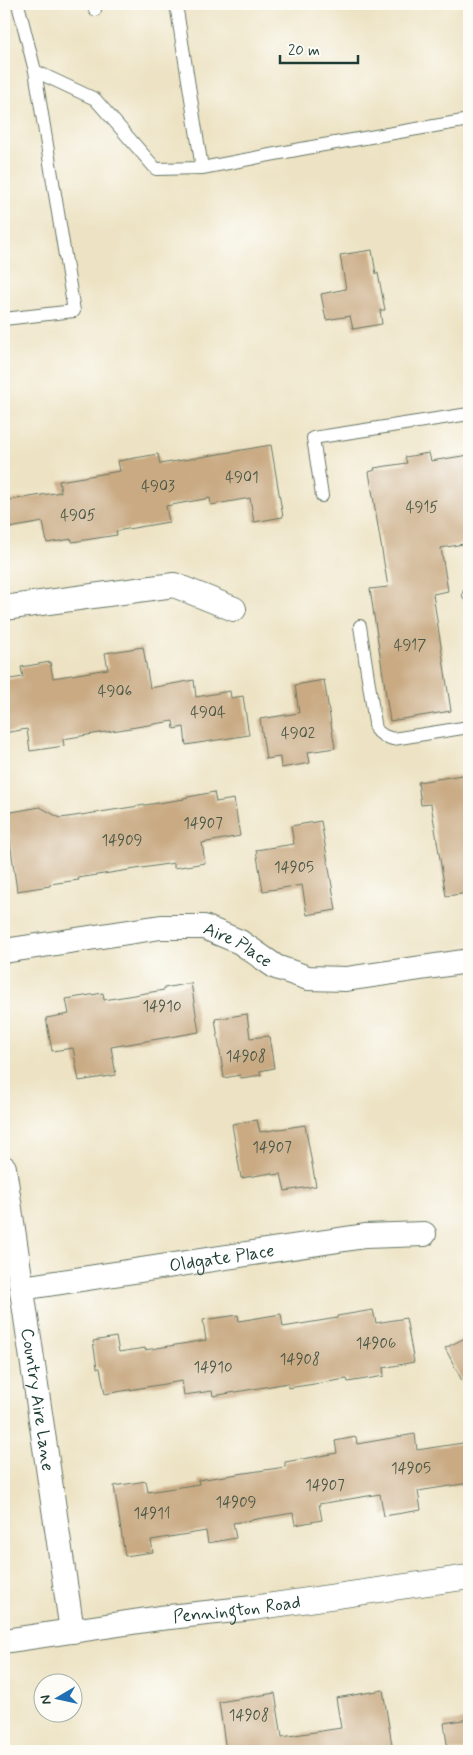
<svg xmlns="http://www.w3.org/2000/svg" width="473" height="1755" viewBox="0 0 473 1755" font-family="Mynerve,sans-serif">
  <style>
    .building { fill: #c9aa83 }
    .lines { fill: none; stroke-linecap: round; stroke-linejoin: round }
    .service-casing { stroke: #677766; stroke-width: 14 }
    .minor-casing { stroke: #677766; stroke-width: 26 }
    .service { stroke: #fff; stroke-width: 12 }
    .minor { stroke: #fff; stroke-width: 24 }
    .labels { text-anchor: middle; stroke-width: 5; stroke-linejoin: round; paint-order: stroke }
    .number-label { font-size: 15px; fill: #4a5848 }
    .street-label { font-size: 18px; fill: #1f3d34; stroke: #fdfcf7 }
  </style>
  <rect width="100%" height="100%" fill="#fdfcf7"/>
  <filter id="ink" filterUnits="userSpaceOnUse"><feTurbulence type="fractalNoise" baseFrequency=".02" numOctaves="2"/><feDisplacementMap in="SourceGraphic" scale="10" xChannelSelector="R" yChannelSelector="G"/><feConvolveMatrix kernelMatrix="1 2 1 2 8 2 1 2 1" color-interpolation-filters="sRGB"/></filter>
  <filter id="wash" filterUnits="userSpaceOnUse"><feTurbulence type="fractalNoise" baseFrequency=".0096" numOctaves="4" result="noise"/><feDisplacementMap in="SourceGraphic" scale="20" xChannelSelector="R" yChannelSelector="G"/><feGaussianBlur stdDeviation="1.12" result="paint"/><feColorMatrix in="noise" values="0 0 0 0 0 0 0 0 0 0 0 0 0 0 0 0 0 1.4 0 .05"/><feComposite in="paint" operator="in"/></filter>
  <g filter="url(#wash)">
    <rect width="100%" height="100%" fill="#ede3c4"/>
    <g id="blocks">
      <path class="building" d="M 372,250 L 376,274 L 378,273 L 385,310 L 380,310 L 382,324 L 353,329 L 350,316 L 326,320 L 321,294 L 346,289 L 340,255 Z
        M 271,445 L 283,517 L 254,522 L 250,498 L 211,505 L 210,498 L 166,506 L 169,522 L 116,531 L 117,535 L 72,542 L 72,539 L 47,543 L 43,522 L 4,529 L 4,501 L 61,492 L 59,481 L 120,471 L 118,461 L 158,454 L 160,464 Z
        M 429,453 L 431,461 L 469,455 L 469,543 L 441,548 L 448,591 L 433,594 L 451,711 L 390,721 L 370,589 L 388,587 L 369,472 L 375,470 L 374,468 L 407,463 L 405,457 Z
        M 143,647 L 150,688 L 194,680 L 196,697 L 230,691 L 231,698 L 243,696 L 249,735 L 186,745 L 184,727 L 174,729 L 173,721 L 63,739 L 64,746 L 30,751 L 27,729 L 4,733 L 4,680 L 23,677 L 21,667 L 50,662 L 53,678 L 108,669 L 105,653 Z
        M 324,680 L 335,748 L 308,752 L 310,763 L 281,768 L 280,757 L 266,759 L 260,719 L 299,713 L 295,685 Z
        M 469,774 L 469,893 L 446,896 L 431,804 L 421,805 L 418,782 Z
        M 214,792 L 216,802 L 234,799 L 240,836 L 202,843 L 205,863 L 174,868 L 174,863 L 78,878 L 79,880 L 50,884 L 50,886 L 17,891 L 6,813 L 40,807 L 60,818 L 68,817 L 184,799 L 183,798 Z
        M 321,821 L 336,910 L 307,915 L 302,885 L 263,891 L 256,850 L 294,844 L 291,826 Z
        M 191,983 L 199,1032 L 111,1047 L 116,1075 L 79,1081 L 73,1048 L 52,1051 L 46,1018 L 69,1014 L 66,999 L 103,993 L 104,1000 L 164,990 L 164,988 Z
        M 247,1014 L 250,1038 L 269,1036 L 274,1068 L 260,1071 L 261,1075 L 241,1078 L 240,1075 L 224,1078 L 215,1019 Z
        M 257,1120 L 260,1132 L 305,1125 L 316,1186 L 285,1191 L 281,1174 L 273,1175 L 272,1173 L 241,1178 L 232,1124 Z
        M 373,1310 L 376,1323 L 406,1318 L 414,1362 L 383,1368 L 384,1376 L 348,1382 L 347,1379 L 288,1388 L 288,1383 L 213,1396 L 212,1391 L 184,1395 L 182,1381 L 105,1394 L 100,1368 L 97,1368 L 93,1341 L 116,1337 L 119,1352 L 145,1348 L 145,1350 L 206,1340 L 203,1320 L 238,1315 L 239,1321 L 281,1314 L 283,1327 L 337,1318 L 337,1316 Z
        M 469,1336 L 469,1394 L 445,1348 Z
        M 415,1434 L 417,1450 L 469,1442 L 469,1483 L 418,1491 L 421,1510 L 384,1516 L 380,1494 L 319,1504 L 322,1520 L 295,1525 L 293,1513 L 233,1523 L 236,1538 L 208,1543 L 206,1531 L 151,1540 L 153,1552 L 125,1556 L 114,1486 L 146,1481 L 148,1492 L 199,1484 L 198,1480 L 285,1467 L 285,1462 L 337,1453 L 335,1441 L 356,1437 L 357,1444 Z
        M 383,1690 L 393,1751 L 226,1751 L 219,1702 L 275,1693 L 282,1737 L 341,1728 L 336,1698 Z
        M 469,1719 L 469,1751 L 448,1751 L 444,1723 Z"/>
    </g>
  </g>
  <g filter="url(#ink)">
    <use href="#blocks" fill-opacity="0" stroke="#677766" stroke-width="1"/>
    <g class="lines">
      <g class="service-casing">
        <path id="service" d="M 18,4 L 35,71 L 95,99 L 156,169 L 202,168 L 312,147 L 469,120
          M 94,4 L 95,10
          M 176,4 L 202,168
          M 4,319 L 74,311 L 35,71
          M 322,496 L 313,438 L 469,414
          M 469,594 L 469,595
          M 360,626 L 376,730 L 384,736 L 393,739 L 469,727"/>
      </g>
      <g class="minor-casing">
        <g id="minor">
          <path d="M 4,608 L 174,585 L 234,609"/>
          <path id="s1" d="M 4,951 L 161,927 L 204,927 L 240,942 L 276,967 L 308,978 L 346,979 L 469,961"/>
          <path id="s2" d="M 4,1168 L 72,1631"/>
          <path id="s3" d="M 22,1288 L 365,1236 L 424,1234"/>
          <path id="s4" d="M 4,1641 L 160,1618 L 253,1608 L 469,1577"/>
        </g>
      </g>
      <use href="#service" class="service"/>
      <use href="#minor" class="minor"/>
    </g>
  </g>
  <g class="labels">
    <g class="number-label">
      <text x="242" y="482">4901</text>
      <text x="158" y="491">4903</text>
      <text x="422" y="512">4915</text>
      <text x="78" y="520">4905</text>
      <text x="410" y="650">4917</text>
      <text x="115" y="696">4906</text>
      <text x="208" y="717">4904</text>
      <text x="298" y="738">4902</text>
      <text x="203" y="828">14907</text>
      <text x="122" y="845">14909</text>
      <text x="294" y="872">14905</text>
      <text x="162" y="1011">14910</text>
      <text x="246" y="1061">14908</text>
      <text x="272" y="1152">14907</text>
      <text x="376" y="1348">14906</text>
      <text x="300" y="1364">14908</text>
      <text x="213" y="1372">14910</text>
      <text x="411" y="1473">14905</text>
      <text x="325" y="1490">14907</text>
      <text x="236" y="1507">14909</text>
      <text x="152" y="1518">14911</text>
      <text x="249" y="1720">14908</text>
    </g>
    <g class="street-label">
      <text dy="6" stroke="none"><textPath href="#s1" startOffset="240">Aire Place</textPath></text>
      <text dy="6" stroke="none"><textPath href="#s3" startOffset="202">Oldgate Place</textPath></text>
      <text dy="6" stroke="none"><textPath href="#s2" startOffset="234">Country Aire Lane</textPath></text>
      <text dy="6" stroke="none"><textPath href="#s4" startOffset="235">Pennington Road</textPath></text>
    </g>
  </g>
  <rect width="473" height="1755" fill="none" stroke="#fdfcf7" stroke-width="20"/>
  <g transform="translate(58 1698) rotate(261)"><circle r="24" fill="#fdfcf7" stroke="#a4b0a9"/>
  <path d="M0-4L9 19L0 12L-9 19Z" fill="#1f6fb2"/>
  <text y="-8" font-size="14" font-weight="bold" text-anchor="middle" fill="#1f3d34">N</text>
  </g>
  <path d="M280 55v8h78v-8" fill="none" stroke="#1f3d34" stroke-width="2.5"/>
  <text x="288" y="55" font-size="15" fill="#1f3d34" stroke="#fdfcf7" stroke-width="4" paint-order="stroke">20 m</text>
</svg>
